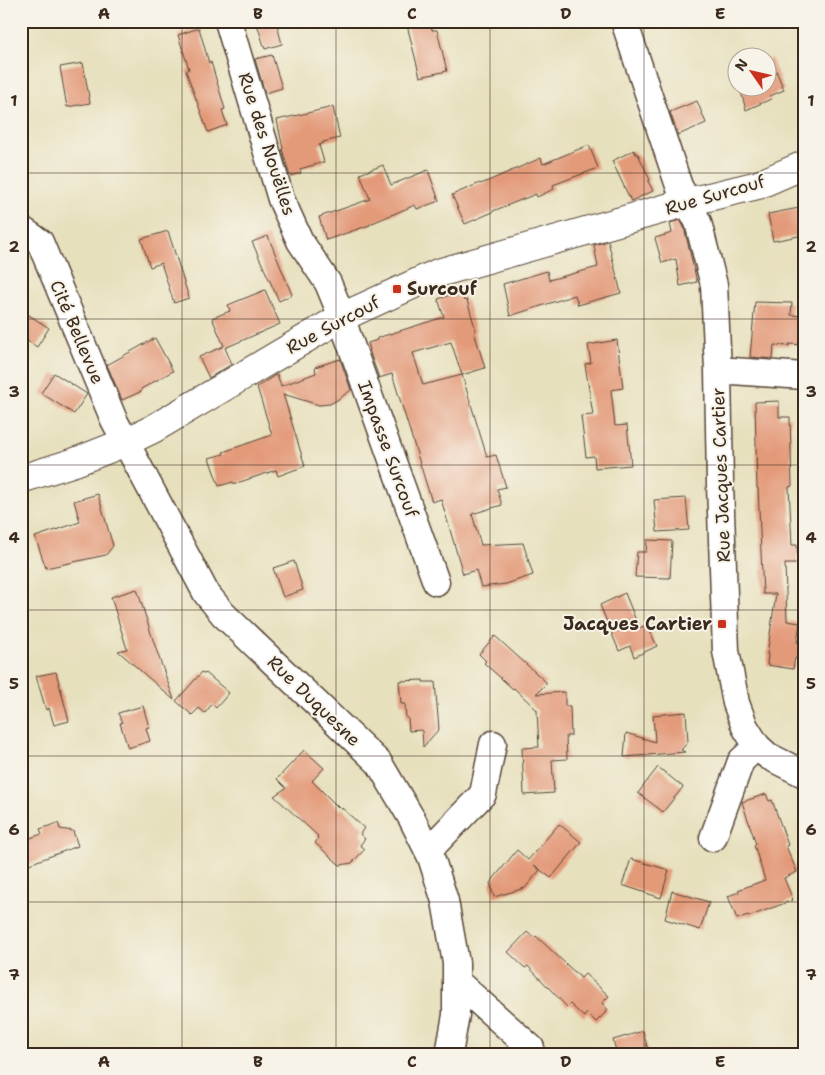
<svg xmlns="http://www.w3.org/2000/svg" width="825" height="1075" viewBox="0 0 825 1075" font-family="'Shantell Sans',sans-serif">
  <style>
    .building { fill: #e39a79 }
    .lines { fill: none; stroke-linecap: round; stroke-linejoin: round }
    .minor-casing { stroke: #554536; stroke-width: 29 }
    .tertiary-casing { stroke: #554536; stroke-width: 30 }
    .minor { stroke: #fff; stroke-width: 26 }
    .tertiary { stroke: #fff; stroke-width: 28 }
    .grid { fill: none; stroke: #3b2a1e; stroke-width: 1; stroke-opacity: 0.55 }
    .poi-dot { fill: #c8321e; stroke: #f7f3e8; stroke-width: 2 }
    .labels { text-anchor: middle; stroke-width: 4; stroke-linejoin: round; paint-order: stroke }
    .street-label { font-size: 18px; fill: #3b2a1e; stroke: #f7f3e8 }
    .poi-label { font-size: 18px; font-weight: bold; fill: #3b2a1e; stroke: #f7f3e8; text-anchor: start }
    .neatline { fill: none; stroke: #3b2a1e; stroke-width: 2 }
    .grid-label { font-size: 16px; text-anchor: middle; font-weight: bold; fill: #3b2a1e }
  </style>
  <rect width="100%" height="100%" fill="#f7f3e8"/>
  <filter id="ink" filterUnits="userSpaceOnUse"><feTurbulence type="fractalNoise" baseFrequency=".02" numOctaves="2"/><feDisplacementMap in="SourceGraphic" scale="10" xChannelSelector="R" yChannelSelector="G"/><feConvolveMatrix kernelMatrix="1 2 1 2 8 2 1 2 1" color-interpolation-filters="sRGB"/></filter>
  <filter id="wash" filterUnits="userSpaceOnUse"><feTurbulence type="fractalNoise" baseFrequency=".0096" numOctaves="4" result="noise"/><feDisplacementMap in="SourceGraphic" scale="20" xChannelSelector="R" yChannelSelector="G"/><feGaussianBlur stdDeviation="1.12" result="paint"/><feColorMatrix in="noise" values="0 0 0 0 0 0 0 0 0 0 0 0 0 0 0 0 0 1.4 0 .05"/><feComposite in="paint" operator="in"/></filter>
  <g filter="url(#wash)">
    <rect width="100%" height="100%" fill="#e7e0bd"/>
    <g id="blocks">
      <path class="building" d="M 256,21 L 276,21 L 282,44 L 265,49 Z
        M 406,21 L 430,21 L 432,30 L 437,30 L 447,71 L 420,77 Z
        M 199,28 L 209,63 L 211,62 L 225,109 L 222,110 L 227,125 L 208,132 L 186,71 L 189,69 L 178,35 Z
        M 272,55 L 282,88 L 265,93 L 255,59 Z
        M 771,58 L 784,90 L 770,96 L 771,99 L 746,110 L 740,88 L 768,88 L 768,60 Z
        M 83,63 L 90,103 L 67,107 L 60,67 Z
        M 697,101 L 706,123 L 678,135 L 670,112 Z
        M 333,107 L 340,138 L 323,142 L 324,143 L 319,145 L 324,162 L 300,169 L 301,173 L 290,176 L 282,149 L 283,149 L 277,120 Z
        M 589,145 L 598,168 L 553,185 L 554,189 L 537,197 L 536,194 L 493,211 L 493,212 L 465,224 L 452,195 L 480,183 L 481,184 L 541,158 L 543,164 Z
        M 634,150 L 636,154 L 638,154 L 650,180 L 648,181 L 653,191 L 631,201 L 612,161 Z
        M 383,165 L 391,185 L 428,170 L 439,201 L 417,209 L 415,205 L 370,224 L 370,225 L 326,240 L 319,217 L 370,199 L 360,174 Z
        M 804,207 L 804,235 L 773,241 L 768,214 Z
        M 680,220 L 684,227 L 697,282 L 680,286 L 676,259 L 662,263 L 655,238 L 672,233 L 670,223 Z
        M 168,231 L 189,298 L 174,303 L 161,263 L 150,267 L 141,239 Z
        M 268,236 L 292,295 L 279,301 L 252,242 Z
        M 608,241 L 621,293 L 578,305 L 575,295 L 510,316 L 503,284 L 547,271 L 549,280 L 598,267 L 594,245 Z
        M 265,290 L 280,324 L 225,348 L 232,364 L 209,378 L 199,357 L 224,346 L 212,318 L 230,311 L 228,305 Z
        M 462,291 L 464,301 L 467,300 L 476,331 L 474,332 L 485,368 L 462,375 L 451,342 L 413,353 L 423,385 L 462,375 L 487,457 L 496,455 L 506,487 L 497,489 L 502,505 L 472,514 L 481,545 L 523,543 L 533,575 L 506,584 L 481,587 L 476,570 L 463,574 L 441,499 L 432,502 L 392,374 L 379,378 L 369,350 L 370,350 L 368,343 L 377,340 L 377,338 L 444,317 L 438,299 Z
        M 755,302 L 792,303 L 791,315 L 804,316 L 804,345 L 789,344 L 789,346 L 774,345 L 773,359 L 750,357 Z
        M 21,310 L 49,328 L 37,347 L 21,337 Z
        M 155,338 L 173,371 L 141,389 L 142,391 L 122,400 L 107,365 Z
        M 617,340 L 623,388 L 611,390 L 615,426 L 627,425 L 631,465 L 595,468 L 594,456 L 586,457 L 581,416 L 593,415 L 585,364 L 591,363 L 588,345 Z
        M 340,359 L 351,390 L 337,400 L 330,404 L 319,405 L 283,394 L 305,466 L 278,476 L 276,470 L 234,484 L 233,482 L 219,486 L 209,458 L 224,454 L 223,452 L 272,435 L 257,387 L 277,374 L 281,386 L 316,373 L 315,367 Z
        M 54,373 L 87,394 L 74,414 L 41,393 Z
        M 779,401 L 779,417 L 790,417 L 792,486 L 789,487 L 792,545 L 797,545 L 798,564 L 785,564 L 787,621 L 800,623 L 797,642 L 804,643 L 804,660 L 795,658 L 793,669 L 767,665 L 768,654 L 767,654 L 776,594 L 763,594 L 758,488 L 757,488 L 755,402 Z
        M 98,494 L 113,546 L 106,555 L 46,568 L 35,537 L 80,522 L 74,501 Z
        M 686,498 L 689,530 L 657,532 L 654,500 Z
        M 647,540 L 672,541 L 670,578 L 635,577 L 637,552 L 646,552 Z
        M 294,561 L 303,590 L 283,597 L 273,568 Z
        M 137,589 L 154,643 L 174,700 L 118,651 L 127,649 L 111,597 Z
        M 625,593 L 639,628 L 647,625 L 657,646 L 634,657 L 630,646 L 619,651 L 600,605 Z
        M 495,636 L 547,683 L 536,694 L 565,692 L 565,706 L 570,706 L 571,736 L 566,736 L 567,759 L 552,760 L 554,793 L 524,795 L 522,748 L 539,747 L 537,710 L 514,688 L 513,689 L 484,663 L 486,661 L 479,654 Z
        M 56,672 L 69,721 L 54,725 L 49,708 L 46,710 L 36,676 Z
        M 202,672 L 205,674 L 206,673 L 229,693 L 216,708 L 212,704 L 205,713 L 199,708 L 192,715 L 176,701 Z
        M 423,680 L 423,682 L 435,682 L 439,729 L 423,747 L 422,730 L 409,731 L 408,718 L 406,718 L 405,704 L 401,704 L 399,681 Z
        M 143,706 L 149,727 L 146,728 L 150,741 L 128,748 L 120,723 L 122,723 L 118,713 Z
        M 686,712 L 688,742 L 681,750 L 685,752 L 624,757 L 626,733 L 655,742 L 653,715 Z
        M 304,750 L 324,768 L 312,781 L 341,810 L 342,808 L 364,828 L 360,834 L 365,839 L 360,845 L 365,849 L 352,863 L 340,865 L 315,843 L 318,839 L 317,838 L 318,836 L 274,796 L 286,788 L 277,779 Z
        M 658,767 L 683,787 L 663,812 L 638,793 Z
        M 766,794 L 769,801 L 772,800 L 788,845 L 786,846 L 797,872 L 784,878 L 793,900 L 748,917 L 748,915 L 737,919 L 728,896 L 739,892 L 738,890 L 765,880 L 754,845 L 756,844 L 742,802 Z
        M 58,823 L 60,829 L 73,831 L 78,846 L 21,867 L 21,841 L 42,834 L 40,829 Z
        M 559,824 L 581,842 L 551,878 L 534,865 L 540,870 L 525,888 L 494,897 L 490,883 L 517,850 L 528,860 Z
        M 631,859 L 669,870 L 661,898 L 622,885 Z
        M 672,891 L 709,902 L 700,930 L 665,919 Z
        M 527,932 L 534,938 L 536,936 L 581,978 L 585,974 L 609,996 L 602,1003 L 608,1010 L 596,1022 L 587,1013 L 584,1017 L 570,1004 L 567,1007 L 528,966 L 525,968 L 508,952 Z
        M 643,1031 L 649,1054 L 617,1054 L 613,1040 Z"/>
    </g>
  </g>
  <g filter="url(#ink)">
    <use href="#blocks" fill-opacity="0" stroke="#554536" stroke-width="1"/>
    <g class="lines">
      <g class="minor-casing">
        <path id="minor" d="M 228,21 L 281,199 L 300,241 L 328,283 L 342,317 L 347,334 L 436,582
          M 624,21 L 679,186 L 698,222 L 714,285 L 718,370 L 720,484 L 726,651 L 736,703 L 745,727 L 757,746 L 768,756 L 804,774
          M 21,229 L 40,242 L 114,420 L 206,593 L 223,614 L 379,763 L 412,819 L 431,857 L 445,901 L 456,963 L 456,1015 L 449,1054
          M 718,370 L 804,376
          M 713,838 L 741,761 L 757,746
          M 428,851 L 483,794 L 493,744
          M 456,981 L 531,1048"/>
      </g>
      <g class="tertiary-casing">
        <path id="tertiary" d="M 21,479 L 75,462 L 126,442 L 153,429 L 342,317 L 438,273 L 688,202 L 758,185 L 804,165"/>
      </g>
      <use href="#minor" class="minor"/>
      <use href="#tertiary" class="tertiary"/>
    </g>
  </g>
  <path class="grid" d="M 182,21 L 182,1054M 336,21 L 336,1054M 490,21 L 490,1054M 644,21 L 644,1054M 21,173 L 804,173M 21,319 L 804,319M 21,465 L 804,465M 21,610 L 804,610M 21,756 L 804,756M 21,902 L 804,902"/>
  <g class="poi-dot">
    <rect x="392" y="284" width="10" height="10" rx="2.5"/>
    <rect x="717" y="619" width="10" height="10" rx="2.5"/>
  </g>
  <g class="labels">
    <g class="street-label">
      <text transform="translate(267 144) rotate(72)" y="6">Rue des Nouëlles</text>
      <text transform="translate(715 195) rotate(-16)" y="6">Rue Surcouf</text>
      <text transform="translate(333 325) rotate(-28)" y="6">Rue Surcouf</text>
      <text transform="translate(77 332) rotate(67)" y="6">Cité Bellevue</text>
      <text transform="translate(388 449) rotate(70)" y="6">Impasse Surcouf</text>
      <text transform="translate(721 475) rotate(-92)" y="6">Rue Jacques Cartier</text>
      <text transform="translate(314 701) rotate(44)" y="6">Rue Duquesne</text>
    </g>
    <g class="poi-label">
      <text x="407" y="295">Surcouf</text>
      <text x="712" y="630" text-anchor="end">Jacques Cartier</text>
    </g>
  </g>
  <rect width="825" height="1075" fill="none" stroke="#f7f3e8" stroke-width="55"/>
  <g transform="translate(752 72) rotate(304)"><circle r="24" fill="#f7f3e8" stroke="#aca397"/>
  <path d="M0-4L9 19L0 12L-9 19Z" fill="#c8321e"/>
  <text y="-8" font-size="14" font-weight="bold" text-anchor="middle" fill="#3b2a1e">N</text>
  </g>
  <rect x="28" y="28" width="770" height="1020" class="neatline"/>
  <g class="grid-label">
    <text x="104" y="19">A</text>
    <text x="258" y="19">B</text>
    <text x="412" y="19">C</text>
    <text x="566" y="19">D</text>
    <text x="720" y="19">E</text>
    <text x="14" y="106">1</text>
    <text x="811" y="106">1</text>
    <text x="14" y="252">2</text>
    <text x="811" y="252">2</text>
    <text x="14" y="397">3</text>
    <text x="811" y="397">3</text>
    <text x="14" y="543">4</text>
    <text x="811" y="543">4</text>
    <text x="14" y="689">5</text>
    <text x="811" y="689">5</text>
    <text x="14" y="835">6</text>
    <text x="811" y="835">6</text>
    <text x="14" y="980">7</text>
    <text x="811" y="980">7</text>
    <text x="104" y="1067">A</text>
    <text x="258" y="1067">B</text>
    <text x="412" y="1067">C</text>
    <text x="566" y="1067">D</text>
    <text x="720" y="1067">E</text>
  </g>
</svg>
